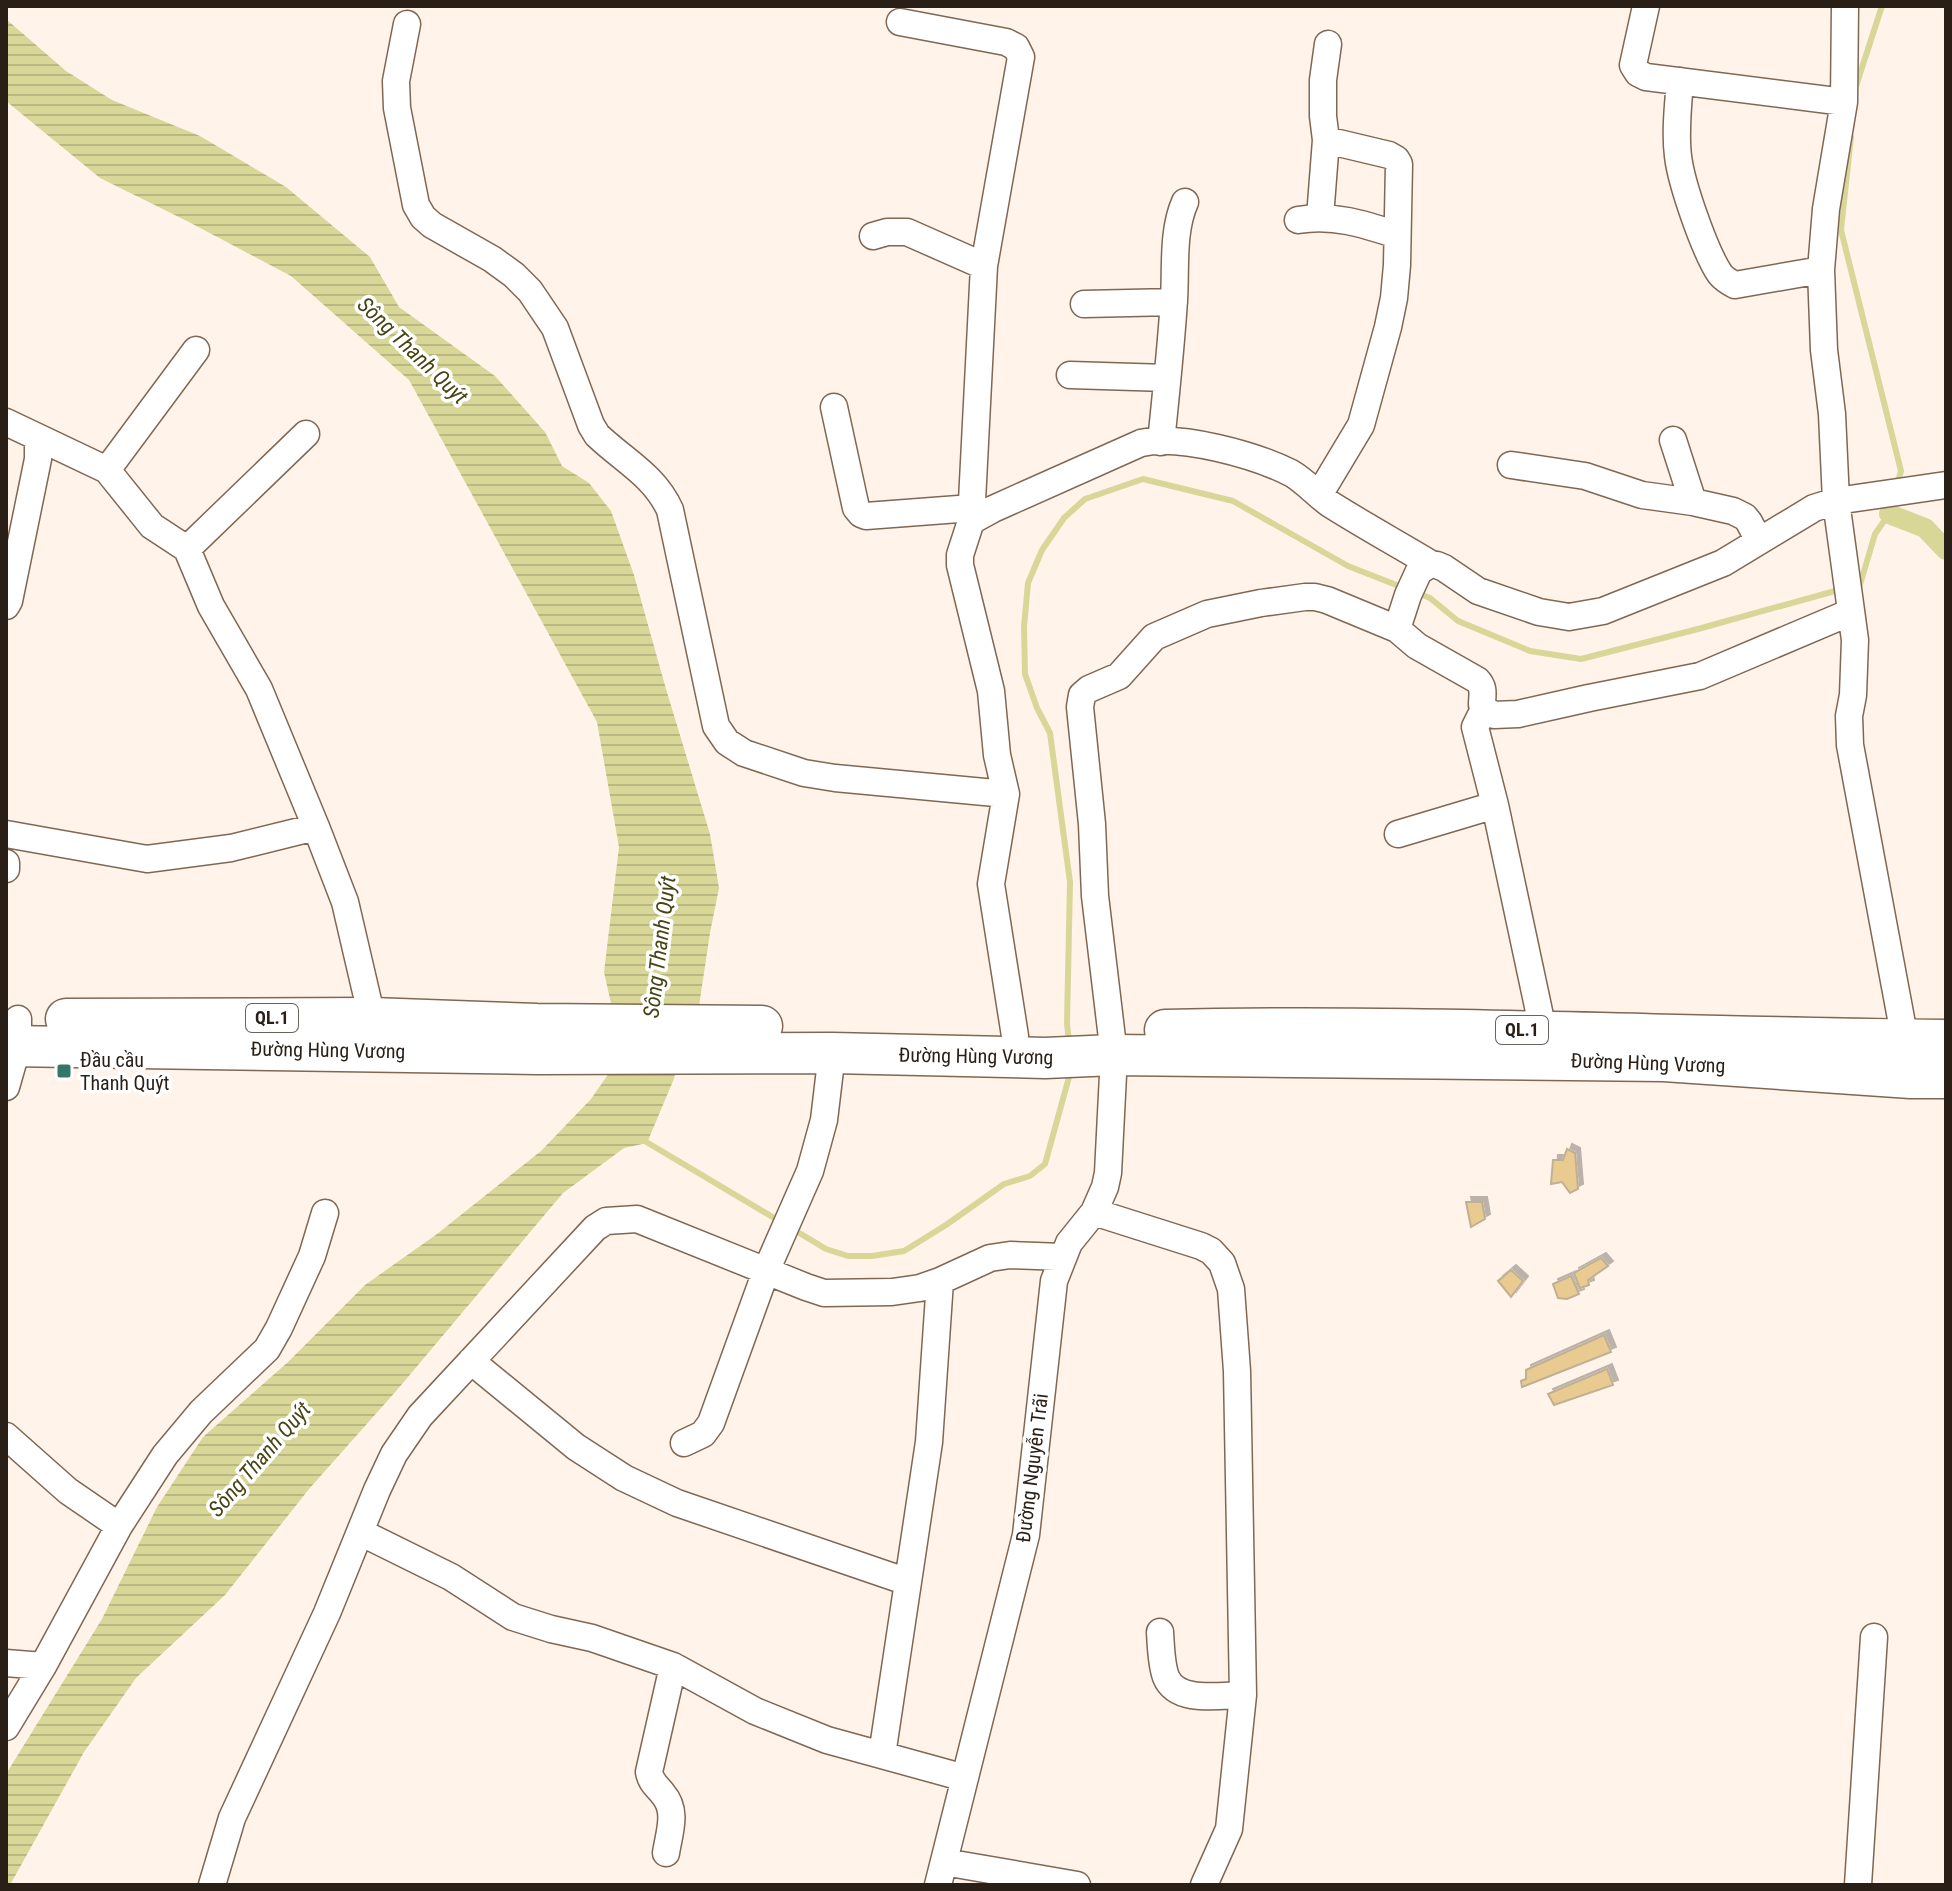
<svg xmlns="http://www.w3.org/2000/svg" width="1952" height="1891" viewBox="0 0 1952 1891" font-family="'Roboto Condensed',sans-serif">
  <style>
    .water { fill: url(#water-rules) }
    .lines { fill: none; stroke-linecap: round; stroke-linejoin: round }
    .stream { stroke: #d8d798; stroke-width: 6 }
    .canal { stroke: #d8d798; stroke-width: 20 }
    .building { fill: #e9cb92; stroke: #c0b093; stroke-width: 2; filter: url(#shadow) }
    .minor-casing { stroke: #806753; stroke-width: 29 }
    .highway-casing { stroke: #806753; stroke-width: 43 }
    .minor { stroke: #fff; stroke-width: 26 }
    .highway { stroke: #fff; stroke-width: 40 }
    .poi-dot { fill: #347768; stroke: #fff; stroke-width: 3 }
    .labels { text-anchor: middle; stroke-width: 7; stroke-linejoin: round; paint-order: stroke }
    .shield { fill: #fff; stroke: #69625d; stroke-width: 2 }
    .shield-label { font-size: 18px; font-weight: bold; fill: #291f17 }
    .street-label { font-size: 20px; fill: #291f17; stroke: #fff }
    .poi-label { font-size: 20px; fill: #291f17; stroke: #fff; text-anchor: start }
    .water-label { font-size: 22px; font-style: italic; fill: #474516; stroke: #fff }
  </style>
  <defs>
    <pattern id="water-rules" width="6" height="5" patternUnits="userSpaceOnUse" patternTransform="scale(2)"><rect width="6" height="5" fill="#d8d798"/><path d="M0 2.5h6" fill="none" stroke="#b9b882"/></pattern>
    <filter id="shadow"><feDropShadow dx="5" dy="-5" stdDeviation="0" flood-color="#0004"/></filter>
  </defs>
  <rect width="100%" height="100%" fill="#fff3ea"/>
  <path class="water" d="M 6,19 L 66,71 L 112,100 L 200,136 L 286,187 L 370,257 L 399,307 L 495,376 L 545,432 L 562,466 L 589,483 L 611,511 L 634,575 L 666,689 L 710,834 L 719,888 L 710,933 L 699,1006 L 673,1081 L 647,1143 L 624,1148 L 563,1193 L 397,1390 L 309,1489 L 225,1595 L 136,1678 L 84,1752 L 10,1885 L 6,1885 L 6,1774 L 102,1619 L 157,1507 L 203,1437 L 288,1362 L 365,1285 L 437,1234 L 541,1151 L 591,1099 L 607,1076 L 616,1035 L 614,1017 L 604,972 L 619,847 L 597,722 L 409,380 L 291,276 L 187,221 L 100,178 L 6,101 Z"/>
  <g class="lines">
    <path class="stream" d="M 1856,86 L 1882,6
      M 1851,137 L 1841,230 L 1901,471 L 1897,485
      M 1857,588 L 1859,588 L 1875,534 L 1889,514 L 1893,500
      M 1415,592 L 1430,598 L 1458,621 L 1530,651 L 1581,659 L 1698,629 L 1842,589
      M 1069,1043 L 1067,1023 L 1070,882 L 1050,733 L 1037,708 L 1025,674 L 1024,627 L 1028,583 L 1042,550 L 1064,518 L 1085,499 L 1143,479 L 1233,501 L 1348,566 L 1404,588
      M 643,1140 L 781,1222
      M 791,1228 L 826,1249 L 848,1256 L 872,1256 L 904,1251 L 946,1225 L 1004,1184 L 1030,1176 L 1045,1164 L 1071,1070"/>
    <path class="canal" d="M 1889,514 L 1925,528 L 1946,550"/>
  </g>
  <path class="building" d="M 1567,1149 L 1575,1153 L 1578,1189 L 1570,1193 L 1562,1182 L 1551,1184 L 1553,1160 L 1563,1160 Z
    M 1466,1202 L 1482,1202 L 1485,1219 L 1471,1227 Z
    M 1601,1258 L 1608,1266 L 1588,1280 L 1589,1285 L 1580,1288 L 1574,1273 Z
    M 1511,1270 L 1523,1281 L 1511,1297 L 1498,1281 Z
    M 1571,1276 L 1579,1294 L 1567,1299 L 1558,1298 L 1553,1284 Z
    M 1604,1335 L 1611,1352 L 1522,1387 L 1521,1381 L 1526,1379 L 1526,1370 Z
    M 1607,1369 L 1613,1385 L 1554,1405 L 1548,1394 Z"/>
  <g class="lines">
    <g class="minor-casing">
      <path id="minor" d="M 1646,6 L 1633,65 L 1638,73 L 1646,77 L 1844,102
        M 1845,6 L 1844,102 L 1826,209 L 1821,270 L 1824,350 L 1832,414 L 1836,501 L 1855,640 L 1853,695 L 1849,716 L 1850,745 L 1905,1040
        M 900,22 L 1006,42 L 1016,47 L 1021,57 L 984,266 L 971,521
        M 407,24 L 396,81 L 397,108 L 416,205 L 423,217 L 432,225 L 492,259 L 514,275 L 530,291 L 555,328 L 591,425 L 597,435 C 624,461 654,475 670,510 L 716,726 L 727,742 L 744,753 L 804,773 L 835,778 L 1006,794
        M 1680,81 C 1678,106 1675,132 1678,156 C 1681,183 1705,252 1720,274 C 1724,279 1729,282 1735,285 L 1821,270
        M 1320,217 L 1326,140 L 1323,116 L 1323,80 L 1328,44
        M 1298,220 C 1333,214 1364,224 1397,235
        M 873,236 L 887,232 L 907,232 L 984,266
        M 1084,304 L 1174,302
        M 1070,375 L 1167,378
        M 834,407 L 856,508 L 861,514 L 866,516 L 972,508
        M 6,422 L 107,470 L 152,526 L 187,549 L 211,606 L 259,689 L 316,827 L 345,902 L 372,1018
        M 1673,440 L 1693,502
        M 1161,442 C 1166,394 1171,347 1174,300 C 1176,268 1172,231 1185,202
        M 1511,465 L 1585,476 L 1642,495 L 1693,502 L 1733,511 L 1745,517 L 1749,522 L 1759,541
        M 107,470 L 196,350
        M 1319,495 L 1361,425 L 1388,327 L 1394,298 L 1397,265 L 1399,164 L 1396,159 L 1389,155 L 1326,140
        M 187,549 L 306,434
        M 6,606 L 9,601 L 38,459 L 38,438
        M 1397,629 L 1408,595 L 1419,571 L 1431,564 L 1437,565 L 1444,568 L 1478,591 L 1539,612 L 1569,617 L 1603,611 L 1723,563 L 1814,508 L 1836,501 L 1946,485
        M 1484,709 L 1475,727 L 1495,805 L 1543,1030
        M 6,834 L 147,859 L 231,848 L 316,827
        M 1398,834 L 1495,805
        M 6,863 L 6,869
        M 1015,1036 L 991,884 L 1006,794 L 997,755 L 991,691 L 960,565 L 960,555 L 971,521 L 993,509 L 1141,443 C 1180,434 1255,455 1291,473 C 1305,481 1317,495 1330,504 C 1363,525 1398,544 1431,564
        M 6,1087 L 18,1045 L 18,1019
        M 1094,1212 L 1201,1246 L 1211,1251 L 1222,1263 L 1231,1289 L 1237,1371 L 1243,1695 L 1229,1829 L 1204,1885
        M 471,1361 L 576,1447 L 624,1478 L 677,1503 L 908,1582
        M 6,1436 L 68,1491 L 119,1526
        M 684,1443 L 703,1434 L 711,1423 L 766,1271 L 810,1171 L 824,1120 L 832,1053
        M 360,1532 L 451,1577 L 513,1617 L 551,1629 L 592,1638 L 673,1666 L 755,1711 L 827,1740 L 965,1778
        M 1160,1632 C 1161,1646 1161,1664 1166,1677 C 1177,1704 1221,1695 1243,1695
        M 6,1663 L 43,1666
        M 6,1727 L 43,1666 L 119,1526 L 165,1455 L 201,1412 L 267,1349 L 279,1328 L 312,1256 L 325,1213
        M 882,1755 L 929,1442 L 940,1281
        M 666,1853 C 669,1833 678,1811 663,1794 C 657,1786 651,1783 649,1772 L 673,1666
        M 944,1862 L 1077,1885
        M 212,1885 L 232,1818 L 327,1613 L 377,1490 L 394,1454 L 420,1416 L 595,1228 L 606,1221 L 637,1219 L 806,1287 L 824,1293 L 892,1292 L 920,1288 L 940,1281 L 990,1258 L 1010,1255 L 1063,1257
        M 938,1885 L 1026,1535 L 1054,1281 L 1069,1243 L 1094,1212 L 1105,1187 L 1108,1173 L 1114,1055 L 1095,896 L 1092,824 L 1080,707 L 1082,695 L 1089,689 L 1119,676 L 1154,637 L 1207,614 L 1261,603 L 1305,597 L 1315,597 L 1327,600 L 1397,629 L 1417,646 L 1477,680 C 1485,688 1482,695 1482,705 L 1487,711 L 1494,715 L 1518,714 L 1589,698 L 1700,676 L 1851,612
        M 1858,1885 L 1874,1637"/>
    </g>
    <g class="highway-casing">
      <path id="highway" d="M 66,1019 L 372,1018 L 537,1024 L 762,1026
        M 1165,1030 C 1426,1024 1686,1038 1946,1040
        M 6,1046 L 537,1054 L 832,1053 L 1045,1058 L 1114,1055 L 1664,1061 L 1911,1078 L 1946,1078"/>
    </g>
    <use href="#minor" class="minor"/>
    <use href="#highway" class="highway"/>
  </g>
  <rect class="poi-dot" x="56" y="1063" width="16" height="16" rx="4"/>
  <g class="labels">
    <g class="shield">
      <rect x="246" y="1004" width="52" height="28" rx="6"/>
      <rect x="1496" y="1016" width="52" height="28" rx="6"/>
    </g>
    <g class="shield-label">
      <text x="272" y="1024">QL.1</text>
      <text x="1522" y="1036">QL.1</text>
    </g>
    <g class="street-label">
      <text transform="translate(328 1050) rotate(1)" y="7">Đường Hùng Vương</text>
      <text transform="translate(976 1056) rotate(1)" y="7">Đường Hùng Vương</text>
      <text transform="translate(1648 1063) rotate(2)" y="7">Đường Hùng Vương</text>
      <text transform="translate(1032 1468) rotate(-83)" y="7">Đường Nguyễn Trãi</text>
    </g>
    <g class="poi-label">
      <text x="80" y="1067">Đầu cầu<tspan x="80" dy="23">Thanh Quýt</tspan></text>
    </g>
    <g class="water-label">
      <text transform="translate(413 350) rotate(44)" y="8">Sông Thanh Quýt</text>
      <text transform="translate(659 947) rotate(-83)" y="8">Sông Thanh Quýt</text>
      <text transform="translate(259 1459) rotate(-49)" y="8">Sông Thanh Quýt</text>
    </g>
  </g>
  <rect width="1952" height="1891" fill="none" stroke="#291f17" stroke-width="16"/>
</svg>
